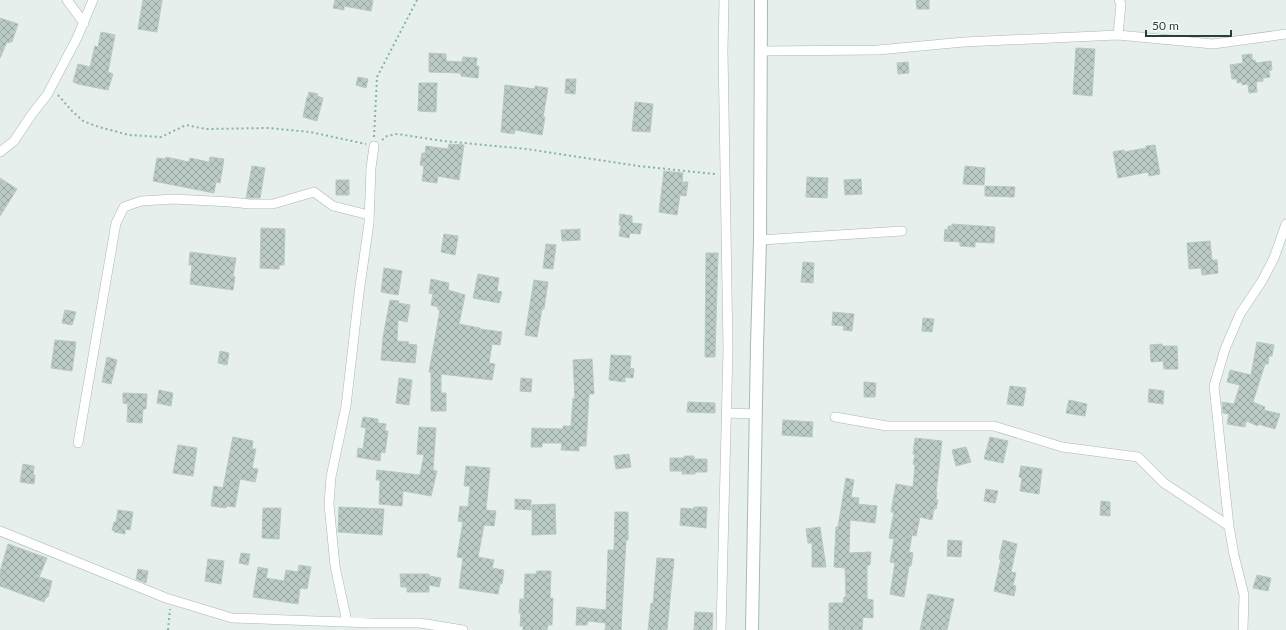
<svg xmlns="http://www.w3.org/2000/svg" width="1286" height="630" viewBox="0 0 1286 630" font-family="Lato,sans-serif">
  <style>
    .building { fill: url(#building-cross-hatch); stroke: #b8c9c2 }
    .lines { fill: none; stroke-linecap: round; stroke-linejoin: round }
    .street-casing { stroke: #a8b8b2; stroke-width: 10 }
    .secondary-casing { stroke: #a4bbb3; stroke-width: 14 }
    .path { stroke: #86b3a5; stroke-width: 2; stroke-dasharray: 2 3; stroke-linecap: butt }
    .street { stroke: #fff; stroke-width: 9 }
    .secondary { stroke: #fff; stroke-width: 12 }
  </style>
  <defs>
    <pattern id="building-cross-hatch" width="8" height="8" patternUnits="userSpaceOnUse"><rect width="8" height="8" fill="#bbcac4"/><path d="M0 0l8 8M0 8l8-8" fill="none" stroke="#98a6a0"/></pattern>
  </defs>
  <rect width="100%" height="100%" fill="#e6efeb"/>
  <path class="building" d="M 143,0 L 162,0 L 157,32 L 138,29 Z
    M 335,0 L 373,0 L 371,11 L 344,6 L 344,10 L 333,8 Z
    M 916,0 L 929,0 L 929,9 L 917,9 Z
    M 0,18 L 18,24 L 12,42 L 10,41 L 10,43 L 7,42 L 0,58 Z
    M 101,32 L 115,35 L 108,72 L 113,74 L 108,90 L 78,84 L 73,82 L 78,64 L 90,67 L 95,46 L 98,47 Z
    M 1076,48 L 1095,49 L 1092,96 L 1073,94 Z
    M 429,53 L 446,54 L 446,61 L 462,62 L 463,57 L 477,58 L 476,66 L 479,66 L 478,78 L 461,76 L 461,73 L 429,72 Z
    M 1252,54 L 1252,60 L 1255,60 L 1256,63 L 1271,61 L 1272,70 L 1269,70 L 1270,77 L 1263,78 L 1263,81 L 1256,82 L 1257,92 L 1249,93 L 1248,84 L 1242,85 L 1242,82 L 1237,83 L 1237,79 L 1232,79 L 1230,65 L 1243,63 L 1242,55 Z
    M 908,62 L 909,73 L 898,74 L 897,63 Z
    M 358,77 L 368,79 L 366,88 L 356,85 Z
    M 566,79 L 576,79 L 575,94 L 565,93 Z
    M 419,83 L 437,83 L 436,112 L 418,111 Z
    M 505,85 L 535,89 L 535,86 L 548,88 L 543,117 L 545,117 L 542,135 L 515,130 L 514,134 L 501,132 Z
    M 309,92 L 318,94 L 317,96 L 323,98 L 317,121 L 303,117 L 307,97 L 308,97 Z
    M 635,102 L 653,104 L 650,132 L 632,131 Z
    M 449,144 L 464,145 L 459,180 L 438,176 L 437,183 L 422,181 L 424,166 L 420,165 L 422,153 L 425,153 L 426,146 L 448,149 Z
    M 1155,145 L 1160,174 L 1149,176 L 1148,172 L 1118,178 L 1113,152 L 1124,150 L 1124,152 L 1146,148 L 1146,146 Z
    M 166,157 L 189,162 L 190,158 L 209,162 L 210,157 L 224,159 L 220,183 L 216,182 L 214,193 L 153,181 L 157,158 L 165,159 Z
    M 252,166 L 265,168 L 260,198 L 246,198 Z
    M 965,166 L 985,168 L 984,185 L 963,184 Z
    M 664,171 L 683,173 L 682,182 L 688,182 L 686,196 L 680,195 L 677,215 L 659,212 Z
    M 807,177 L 828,178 L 827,198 L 806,197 Z
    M 0,178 L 17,189 L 0,216 Z
    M 861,179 L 862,194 L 845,195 L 844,180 Z
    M 336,180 L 349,180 L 349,195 L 336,195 Z
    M 985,186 L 1015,187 L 1014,197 L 985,196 Z
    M 620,214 L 632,216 L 632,223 L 642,224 L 640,234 L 630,233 L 629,238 L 619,236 L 621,225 L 619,225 Z
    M 952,224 L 995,227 L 994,243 L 975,242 L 975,247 L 960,246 L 960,242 L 944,241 L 945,229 L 948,230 L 948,226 L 952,226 Z
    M 261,228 L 285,229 L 284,265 L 279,265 L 279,269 L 260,268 Z
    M 580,229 L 580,240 L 562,241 L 561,230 Z
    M 444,234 L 458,236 L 455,255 L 441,252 Z
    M 1210,241 L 1212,260 L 1217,260 L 1218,273 L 1202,275 L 1201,268 L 1189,269 L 1187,243 Z
    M 546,244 L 556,245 L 553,269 L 543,268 Z
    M 190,252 L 236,258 L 233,276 L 235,277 L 233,290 L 190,284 L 192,265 L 189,265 Z
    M 706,253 L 718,253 L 715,357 L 705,357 Z
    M 803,262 L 814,263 L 813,283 L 801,282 Z
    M 384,268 L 402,271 L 398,295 L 381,292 Z
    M 478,274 L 499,278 L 497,291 L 502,292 L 499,303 L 473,298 Z
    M 431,279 L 449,283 L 448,290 L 465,295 L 459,324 L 480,328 L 480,329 L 502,332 L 500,345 L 492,344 L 489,363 L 495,364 L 492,380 L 441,374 L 441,393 L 446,393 L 446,411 L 431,411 L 431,372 L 429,372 L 440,310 L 438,310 L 438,307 L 431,305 L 433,294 L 429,293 Z
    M 534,280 L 548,282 L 544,309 L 542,309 L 537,337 L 525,335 Z
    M 390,300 L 399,301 L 398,303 L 410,305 L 407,322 L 398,320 L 397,341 L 409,342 L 408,344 L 417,345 L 415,363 L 381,360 L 383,337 Z
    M 65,310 L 76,312 L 72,325 L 62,323 Z
    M 833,312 L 854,314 L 852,331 L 843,330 L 844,326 L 832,325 Z
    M 923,318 L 934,319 L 932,332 L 922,331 Z
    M 55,340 L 76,342 L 72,371 L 51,368 Z
    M 1257,342 L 1274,345 L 1272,356 L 1269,356 L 1268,364 L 1265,364 L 1253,402 L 1265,407 L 1264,410 L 1280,414 L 1275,429 L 1258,424 L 1258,426 L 1246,421 L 1245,427 L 1227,424 L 1229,414 L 1223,413 L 1222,402 L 1234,404 L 1240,385 L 1227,382 L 1230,370 L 1251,375 Z
    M 1162,344 L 1162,346 L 1177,346 L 1178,369 L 1164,369 L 1163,361 L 1151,362 L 1150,345 Z
    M 220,351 L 229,353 L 227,365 L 218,363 Z
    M 611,355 L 631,356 L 630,368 L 634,369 L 633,378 L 625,377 L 625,382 L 609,380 Z
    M 107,357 L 117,360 L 111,384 L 102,382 Z
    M 592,359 L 594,394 L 589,394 L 586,446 L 579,446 L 579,451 L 561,450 L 562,443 L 542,443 L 542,447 L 531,447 L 532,428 L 563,429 L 563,426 L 571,426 L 573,398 L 575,399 L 573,360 Z
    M 399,378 L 412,380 L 409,405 L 396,403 Z
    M 521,378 L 532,379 L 531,392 L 520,391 Z
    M 864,382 L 876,383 L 875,397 L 864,397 Z
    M 1010,386 L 1026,388 L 1023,406 L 1007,404 Z
    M 1149,389 L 1164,391 L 1163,404 L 1148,402 Z
    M 159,390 L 173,393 L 171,406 L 157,403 Z
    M 123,393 L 147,394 L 146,409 L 143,409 L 142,423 L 127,422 L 128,404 L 123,403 Z
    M 1069,400 L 1087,404 L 1085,416 L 1066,413 Z
    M 688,402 L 715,403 L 715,413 L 687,412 Z
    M 363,417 L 378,419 L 378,423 L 386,424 L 385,431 L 388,431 L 385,453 L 381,452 L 380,461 L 357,457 L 358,448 L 363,449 L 366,428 L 361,427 Z
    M 783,420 L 813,422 L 812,437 L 782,435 Z
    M 419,427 L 436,428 L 433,470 L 437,471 L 431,496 L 403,491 L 402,506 L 379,504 L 380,480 L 376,480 L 377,470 L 420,475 L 424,455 L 417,454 Z
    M 233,437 L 253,441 L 252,449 L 256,449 L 252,468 L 258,469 L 255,482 L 240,479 L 235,507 L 227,506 L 226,508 L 211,506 L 214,486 L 223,488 Z
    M 990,437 L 1008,441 L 1003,463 L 984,459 Z
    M 915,438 L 942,441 L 936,492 L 937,492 L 936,500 L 938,500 L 936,509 L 934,509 L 932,520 L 920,517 L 916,536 L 912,535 L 909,552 L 913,553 L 911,566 L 909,566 L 904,597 L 890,594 L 895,563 L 890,562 L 894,539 L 889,538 L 894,512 L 891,512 L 896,484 L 913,487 L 915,465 L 913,464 L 915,454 L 913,454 Z
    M 178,445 L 197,448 L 193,476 L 173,473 Z
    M 966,447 L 971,462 L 956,466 L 952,450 Z
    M 629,454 L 631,467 L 616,469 L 614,456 Z
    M 684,456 L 694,456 L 694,459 L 707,459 L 707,472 L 695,472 L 695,474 L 682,474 L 682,471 L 670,471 L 670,458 L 684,458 Z
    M 23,464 L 34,466 L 33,475 L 35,475 L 34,484 L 20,482 Z
    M 466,466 L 490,468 L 486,510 L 496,511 L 494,526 L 484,525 L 478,557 L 494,560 L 492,568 L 504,570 L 502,584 L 500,583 L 498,594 L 459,588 L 463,558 L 457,557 L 463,522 L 458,521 L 460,506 L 468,507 L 470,486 L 464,486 Z
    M 1021,466 L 1042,469 L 1039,494 L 1020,491 L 1022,478 L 1019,477 Z
    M 846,478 L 854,480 L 851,497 L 859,498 L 858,504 L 877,506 L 875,523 L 850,520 L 849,553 L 871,552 L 870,565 L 867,565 L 867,599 L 873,600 L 873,618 L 863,617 L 862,630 L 829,630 L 829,603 L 843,603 L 844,597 L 846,597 L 845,568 L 834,567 L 836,527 L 838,527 Z
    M 986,489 L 998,491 L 995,503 L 984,501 Z
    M 515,499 L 531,500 L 531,510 L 515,509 Z
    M 1101,501 L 1110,502 L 1110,516 L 1100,515 Z
    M 555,504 L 556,534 L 532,535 L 532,505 Z
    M 339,507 L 384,509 L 382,535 L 338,532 Z
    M 694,507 L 707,507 L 706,528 L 680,525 L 681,508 L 694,509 Z
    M 263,508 L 281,508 L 279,539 L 262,538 Z
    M 118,510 L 133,512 L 130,530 L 125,529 L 125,534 L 114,532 L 115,531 L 112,530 L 114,522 L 116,522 Z
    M 615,512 L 628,512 L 628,540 L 626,540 L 621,630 L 605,630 L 606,623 L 588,621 L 587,625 L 576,625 L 577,607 L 606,610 L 608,550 L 614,550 Z
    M 820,527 L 826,567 L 812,567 L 812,543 L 808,543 L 806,529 Z
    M 948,540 L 962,541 L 961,557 L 947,556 Z
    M 1003,540 L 1017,544 L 1011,572 L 1016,573 L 1013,585 L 1016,586 L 1014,596 L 994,591 L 1001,559 L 999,559 Z
    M 8,544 L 47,558 L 39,577 L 52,581 L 48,597 L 46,597 L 44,602 L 0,586 L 0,572 Z
    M 241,553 L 250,554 L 248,565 L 239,563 Z
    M 657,558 L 674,559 L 667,630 L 648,630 L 651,603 L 653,604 Z
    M 208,559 L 224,561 L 221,584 L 205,581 Z
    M 299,565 L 311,567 L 307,589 L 300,588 L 298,604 L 253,597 L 258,567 L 268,569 L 266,578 L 284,581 L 286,570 L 298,572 Z
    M 138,569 L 148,571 L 146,583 L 136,579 Z
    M 537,571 L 551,571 L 550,598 L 553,598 L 552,625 L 548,625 L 547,630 L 523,630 L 523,626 L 520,626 L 521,613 L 519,613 L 520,599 L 524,599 L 525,574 L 536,574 Z
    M 400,574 L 429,574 L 429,576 L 441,578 L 439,587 L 429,585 L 429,592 L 407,592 L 407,587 L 401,587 Z
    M 1257,575 L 1271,578 L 1268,591 L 1253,588 Z
    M 928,594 L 954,599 L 947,630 L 920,630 Z
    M 695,612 L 713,613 L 712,630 L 694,630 Z"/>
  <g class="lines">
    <g class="street-casing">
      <path id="street" d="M 67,0 L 84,23
        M 1118,35 L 1121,4 L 1119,0
        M 760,51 L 878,50 L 964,42 L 1118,35 L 1213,44 L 1286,34
        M 0,152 L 14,141 L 32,114 L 47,95 L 77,38 L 93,0
        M 760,240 L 902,231
        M 727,413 L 756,414
        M 835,417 L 887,426 L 994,426 L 1062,447 L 1138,457 L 1164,483 L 1229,526
        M 78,443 L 116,223 L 124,207 L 141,201 L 174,199 L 230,202 L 250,204 L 273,204 L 314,192 L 333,206 L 369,215
        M 0,531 L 166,598 L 232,618 L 373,623 L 420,623 L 463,630
        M 347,622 L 335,566 L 329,504 L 331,477 L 346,406 L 359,293 L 369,223 L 371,168 L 374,146
        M 721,630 L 728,349 L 723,51 L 724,0
        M 1243,630 L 1244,595 L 1234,555 L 1229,526 L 1214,386 L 1225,349 L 1240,314 L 1262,281 L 1274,258 L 1286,224"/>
    </g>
    <g class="secondary-casing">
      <path id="secondary" d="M 752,630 L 757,346 L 760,240 L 761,0"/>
    </g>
    <path class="path" d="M 58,95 L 71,110 L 83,121 L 99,127 L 129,135 L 161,137 L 186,125 L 206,129 L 268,128 L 310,132 L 366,144
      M 374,137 L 377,77 L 417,0
      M 382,140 L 387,136 L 397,134 L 443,141 L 527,149 L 638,166 L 715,174
      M 168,630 L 170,609"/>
    <use href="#street" class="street"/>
    <use href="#secondary" class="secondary"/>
  </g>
  <path d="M1146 30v6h85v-6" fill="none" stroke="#24423a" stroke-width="2"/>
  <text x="1152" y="30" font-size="12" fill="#24423a" stroke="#f7fbf9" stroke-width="3" paint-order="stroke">50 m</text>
</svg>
